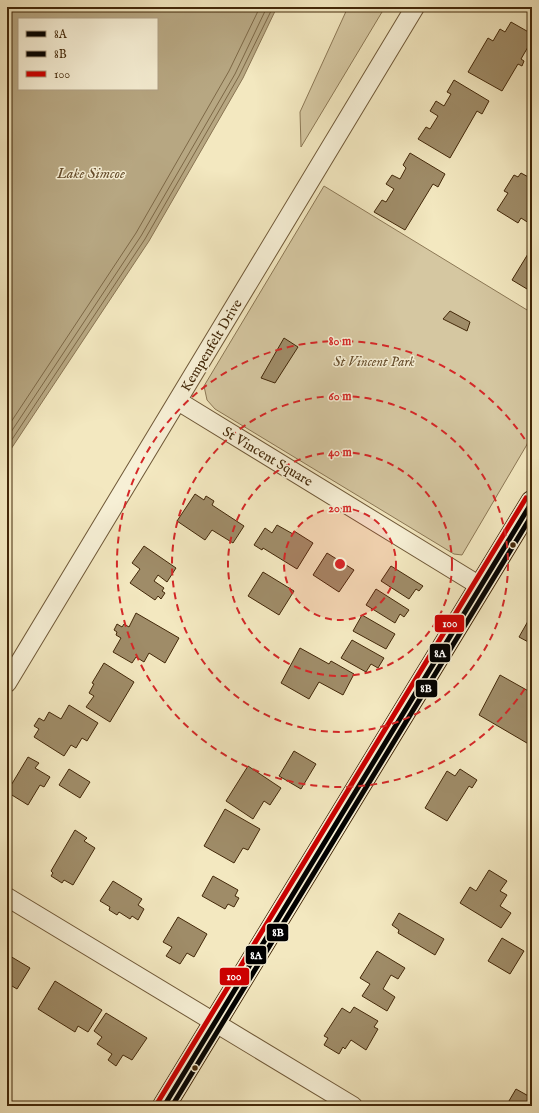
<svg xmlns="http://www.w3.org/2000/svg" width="539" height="1113" viewBox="0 0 539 1113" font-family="'IM FELL English',serif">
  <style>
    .green { fill: #d5c7a1; stroke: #8c7855 }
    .water { fill: #b7a782; stroke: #897452; fill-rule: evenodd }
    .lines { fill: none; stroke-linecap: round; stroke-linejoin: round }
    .shore { stroke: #7d6846; stroke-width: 1 }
    .building { fill: #9f8c68; stroke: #432809 }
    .street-casing { stroke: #6f5837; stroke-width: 20 }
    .secondary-casing { stroke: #432809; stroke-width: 24 }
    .street { stroke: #f7f0d6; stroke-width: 18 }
    .secondary { stroke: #f7f0d6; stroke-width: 22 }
    .bus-1-casing { stroke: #f7f0d6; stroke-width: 8 }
    .bus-2-casing { stroke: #f7f0d6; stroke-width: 8 }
    .bus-3-casing { stroke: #f7f0d6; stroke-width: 8 }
    .bus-1 { stroke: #000; stroke-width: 5 }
    .bus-2 { stroke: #000; stroke-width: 5 }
    .bus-3 { stroke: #c00; stroke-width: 5 }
    .ring { fill: none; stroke: #d62828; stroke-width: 2; stroke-dasharray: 7 5 }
    .bus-dot { fill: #432809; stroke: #f7f0d6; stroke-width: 1.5 }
    .labels { text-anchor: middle; stroke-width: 3; stroke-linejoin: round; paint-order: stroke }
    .street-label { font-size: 14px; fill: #432809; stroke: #f7f0d6 }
    .park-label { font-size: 14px; font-style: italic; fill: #68502f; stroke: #f7f0d6 }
    .water-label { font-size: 15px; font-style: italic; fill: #664e2d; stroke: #f7f0d6 }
    .centre { fill: #d62828; stroke: #f7f0d6; stroke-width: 2 }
    .ring-label { font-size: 12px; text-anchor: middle; font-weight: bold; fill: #d62828; stroke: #f7f0d6; stroke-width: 3; stroke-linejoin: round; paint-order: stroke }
    .line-badge { stroke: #f7f0d6; stroke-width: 1.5 }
    .badge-label { font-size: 11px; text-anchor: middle; font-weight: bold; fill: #fff }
  </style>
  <rect width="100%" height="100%" fill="#f3e8c0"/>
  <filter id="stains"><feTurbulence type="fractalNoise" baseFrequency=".005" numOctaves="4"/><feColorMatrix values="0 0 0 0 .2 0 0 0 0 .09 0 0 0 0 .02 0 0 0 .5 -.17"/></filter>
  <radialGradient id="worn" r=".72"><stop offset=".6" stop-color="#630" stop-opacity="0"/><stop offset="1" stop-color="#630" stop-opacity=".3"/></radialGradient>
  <path class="green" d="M 348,7 L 385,7 L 301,147 L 300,112 Z
    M 324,186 L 532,313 L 532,436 L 462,555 L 454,554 L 215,409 L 207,400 L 204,386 Z"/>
  <path class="water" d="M 7,7 L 277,7 L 243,78 L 149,241 L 7,455 ZM 19,19 L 157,19 L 157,89 L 19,89 Z"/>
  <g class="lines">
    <path class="shore" d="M 7,428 L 136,233 L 229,71 L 260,7
      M 7,438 L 141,236 L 235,74 L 267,7
      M 7,447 L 145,239 L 239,76 L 273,7"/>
  </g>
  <path class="building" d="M 511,22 L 532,34 L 532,40 L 521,59 L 524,61 L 522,66 L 518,64 L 502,91 L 468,72 L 488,38 L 493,41 L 500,29 L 505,32 Z
    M 454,80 L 489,101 L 482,114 L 477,111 L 450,158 L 418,139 L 426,127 L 430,129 L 438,116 L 430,111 L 436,101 L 444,106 L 451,94 L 447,92 Z
    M 410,153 L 445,174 L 438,187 L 433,184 L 405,230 L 374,212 L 382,200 L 386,202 L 394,189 L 386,184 L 392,175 L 400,179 L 406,168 L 403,165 Z
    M 521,173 L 532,179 L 532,225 L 521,218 L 518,223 L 497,210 L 508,193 L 504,191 L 514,175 L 518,177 Z
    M 531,249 L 532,249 L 532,292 L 512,280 Z
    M 450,311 L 470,322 L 467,331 L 443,319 Z
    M 284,338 L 298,347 L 275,383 L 261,378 Z
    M 195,494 L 204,500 L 206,496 L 214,501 L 212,505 L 244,526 L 233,543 L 212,530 L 205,540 L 177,521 Z
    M 277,525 L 293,534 L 294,531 L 313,543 L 297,569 L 263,548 L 262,550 L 254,545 L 265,528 L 272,533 Z
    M 144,546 L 176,568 L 167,582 L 158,575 L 154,581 L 164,588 L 162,591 L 165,593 L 161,599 L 158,596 L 155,600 L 130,583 L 140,569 L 132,563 Z
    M 327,553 L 354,570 L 339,592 L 313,575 Z
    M 391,566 L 423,586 L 419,591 L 416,589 L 409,599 L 381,581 Z
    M 263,572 L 294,591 L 279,615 L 248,596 Z
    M 376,589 L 409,610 L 404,617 L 400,614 L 395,623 L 366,605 Z
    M 136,613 L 179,638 L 165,663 L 149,653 L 144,662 L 136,657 L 132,663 L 113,652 L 121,638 L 116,635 L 117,632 L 114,630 L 117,624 L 122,627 L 124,624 L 129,627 Z
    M 532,614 L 532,644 L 519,637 Z
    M 362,615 L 395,634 L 386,649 L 353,631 Z
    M 352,640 L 384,658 L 378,668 L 371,664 L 366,672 L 341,658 Z
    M 300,648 L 329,664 L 331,661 L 354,674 L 343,695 L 319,682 L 309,699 L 281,683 Z
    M 104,663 L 134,682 L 110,722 L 86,707 L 94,696 L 89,693 L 94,684 L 92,683 Z
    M 500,675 L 532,693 L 532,746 L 479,715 Z
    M 69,705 L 98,723 L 87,741 L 82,738 L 76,748 L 71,745 L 64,756 L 34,737 L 39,729 L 34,726 L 39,718 L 44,721 L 49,712 L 61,719 Z
    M 294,751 L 316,764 L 301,789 L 279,776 Z
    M 28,757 L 39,763 L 35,768 L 50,777 L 44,787 L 40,785 L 28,805 L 7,792 Z
    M 248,766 L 281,788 L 270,805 L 264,801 L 253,819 L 226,801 Z
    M 69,769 L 90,782 L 80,798 L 59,785 Z
    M 460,769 L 477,780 L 472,788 L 469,786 L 447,821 L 425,808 L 447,771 L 455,776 Z
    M 225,809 L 260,829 L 248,850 L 243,848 L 234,863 L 204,846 Z
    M 75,830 L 87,838 L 84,841 L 95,848 L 73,885 L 64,880 L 62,883 L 51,876 L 53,873 L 51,871 Z
    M 489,870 L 507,881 L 500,891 L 507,895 L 500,906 L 511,913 L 501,928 L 460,903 L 470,887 L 476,891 Z
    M 213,876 L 238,890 L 235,896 L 239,898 L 234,907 L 228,904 L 225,909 L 202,896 Z
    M 113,881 L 142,899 L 138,905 L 144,909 L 138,920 L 132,916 L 130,919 L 119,912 L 117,915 L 109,910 L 110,907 L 100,901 Z
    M 399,913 L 444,939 L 435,955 L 398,933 L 399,930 L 392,925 Z
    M 178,917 L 207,934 L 194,957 L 187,953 L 180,964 L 166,956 L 172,947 L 163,942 Z
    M 502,938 L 524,951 L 510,974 L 488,961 Z
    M 377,951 L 405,968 L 398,979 L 391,975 L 383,989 L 395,997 L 387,1011 L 362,996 L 370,984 L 360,978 Z
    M 10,956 L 30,968 L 17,989 L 7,983 L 7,961 Z
    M 55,981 L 102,1010 L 88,1032 L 78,1026 L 75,1032 L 38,1009 Z
    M 354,1007 L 378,1021 L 374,1027 L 378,1029 L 366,1050 L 351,1040 L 345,1049 L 343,1047 L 339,1054 L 324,1045 L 328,1038 L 324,1036 L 342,1008 L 350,1013 Z
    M 106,1013 L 147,1038 L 132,1060 L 123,1055 L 116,1066 L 108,1060 L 112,1054 L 97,1044 L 102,1037 L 94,1031 Z
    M 516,1089 L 532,1098 L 532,1106 L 506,1106 Z
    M 7,1100 L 11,1102 L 9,1106 L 7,1106 Z"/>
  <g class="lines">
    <g class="street-casing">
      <path id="street" d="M 178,401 L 480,586
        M 7,683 L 415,7
        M 7,897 L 353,1106"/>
    </g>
    <g class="secondary-casing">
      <path id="secondary" d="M 164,1106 L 532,502"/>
    </g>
    <use href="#street" class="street"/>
    <use href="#secondary" class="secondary"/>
    <g class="bus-1-casing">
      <path id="bus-1" d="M 164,1106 L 532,502"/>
    </g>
    <g class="bus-2-casing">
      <path id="bus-2" d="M 172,1106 L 532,515"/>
    </g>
    <g class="bus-3-casing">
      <path id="bus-3" d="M 158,1102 L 526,498"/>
    </g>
    <use href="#bus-1" class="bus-1"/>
    <use href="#bus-2" class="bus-2"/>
    <use href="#bus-3" class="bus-3"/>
  </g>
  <circle cx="340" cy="564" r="56" fill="#d62828" fill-opacity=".12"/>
  <g class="ring">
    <circle cx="340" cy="564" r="56"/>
    <circle cx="340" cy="564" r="112"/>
    <circle cx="340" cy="564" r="168"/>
    <path d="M531 679A223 223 0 1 1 531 449"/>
  </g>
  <g class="bus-dot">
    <circle cx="513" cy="545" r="3.5"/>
    <circle cx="195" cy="1068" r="3.5"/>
  </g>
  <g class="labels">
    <g class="street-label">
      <text transform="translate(211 345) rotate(-59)" y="5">Kempenfelt Drive</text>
      <text transform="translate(268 456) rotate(31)" y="5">St Vincent Square</text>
    </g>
    <g class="park-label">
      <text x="374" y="366">St Vincent Park</text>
    </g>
    <g class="water-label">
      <text x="91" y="178">Lake Simcoe</text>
    </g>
  </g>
  <circle cx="340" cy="564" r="6" class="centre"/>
  <g class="ring-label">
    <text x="340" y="345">80 m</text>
    <text x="340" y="400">60 m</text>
    <text x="340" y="456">40 m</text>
    <text x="340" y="512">20 m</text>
  </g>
  <g class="line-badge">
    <rect x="434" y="614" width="31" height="19" rx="4" fill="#c00"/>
    <rect x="429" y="643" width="22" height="20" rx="4" fill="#000"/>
    <rect x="415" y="679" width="23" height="19" rx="4" fill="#000"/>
    <rect x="266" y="923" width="23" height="19" rx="4" fill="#000"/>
    <rect x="245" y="945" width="22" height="20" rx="4" fill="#000"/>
    <rect x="219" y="967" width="31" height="19" rx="4" fill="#c00"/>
  </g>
  <g class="badge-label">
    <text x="450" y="627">100</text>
    <text x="440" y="657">8A</text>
    <text x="426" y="692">8B</text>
    <text x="278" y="936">8B</text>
    <text x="256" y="959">8A</text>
    <text x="234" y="980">100</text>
  </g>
  <rect width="539" height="1113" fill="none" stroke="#f3e8c0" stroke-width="24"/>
  <rect x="8" y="8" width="523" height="1097" fill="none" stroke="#432809" stroke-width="2"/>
  <rect x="12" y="12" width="515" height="1089" fill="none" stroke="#432809"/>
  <rect x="18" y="18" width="140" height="72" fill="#f7f0d6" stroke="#afa084"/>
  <rect x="26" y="31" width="20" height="6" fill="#000000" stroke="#afa084"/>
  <text x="54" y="38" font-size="12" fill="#432809">8A</text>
  <rect x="26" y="51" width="20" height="6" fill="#000000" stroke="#afa084"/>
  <text x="54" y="58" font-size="12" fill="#432809">8B</text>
  <rect x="26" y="71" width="20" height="6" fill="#cc0000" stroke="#afa084"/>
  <text x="54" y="78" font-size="12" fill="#432809">100</text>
  <rect width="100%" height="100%" filter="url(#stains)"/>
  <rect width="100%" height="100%" fill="url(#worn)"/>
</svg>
